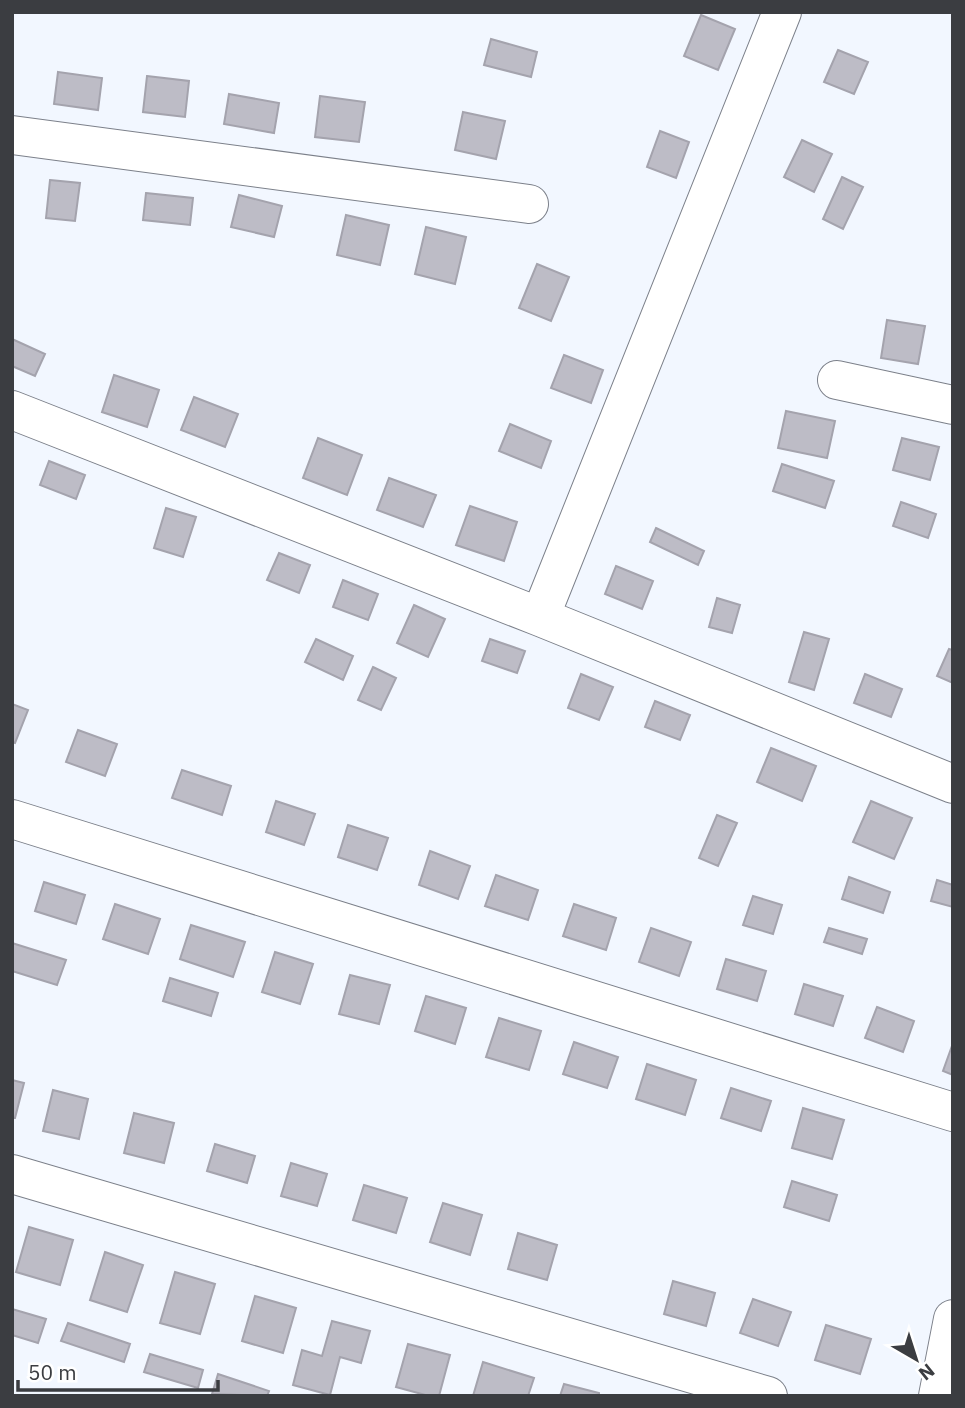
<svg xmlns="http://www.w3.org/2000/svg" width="965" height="1408" viewBox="0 0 965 1408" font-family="'IBM Plex Sans',sans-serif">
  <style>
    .building { fill: #bdbcc6; stroke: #a4a3ad; stroke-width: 2 }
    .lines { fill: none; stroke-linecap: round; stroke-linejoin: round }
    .minor-casing { stroke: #7c808a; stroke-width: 40 }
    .minor { stroke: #fff; stroke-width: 38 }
  </style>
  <rect width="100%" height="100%" fill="#f2f7ff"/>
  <path class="building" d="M 701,15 L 735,29 L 718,70 L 684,56 Z
    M 491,39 L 537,52 L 531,77 L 484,65 Z
    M 838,50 L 868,62 L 854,94 L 824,82 Z
    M 58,72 L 102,78 L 98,110 L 54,104 Z
    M 147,76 L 189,81 L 185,117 L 143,112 Z
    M 229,94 L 279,103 L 274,133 L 224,124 Z
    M 320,96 L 365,102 L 359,142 L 315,137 Z
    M 463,112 L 505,121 L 496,159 L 455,150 Z
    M 660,131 L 689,142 L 676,178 L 647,167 Z
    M 802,140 L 832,154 L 814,192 L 784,177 Z
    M 842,177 L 863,187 L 843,229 L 823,219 Z
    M 50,180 L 80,183 L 75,221 L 46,218 Z
    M 146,193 L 193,198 L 190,225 L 143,220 Z
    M 239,195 L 282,206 L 274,237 L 231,227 Z
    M 346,215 L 389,225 L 380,265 L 337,255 Z
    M 426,227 L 466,237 L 455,284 L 415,274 Z
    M 537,264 L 569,277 L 551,321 L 519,308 Z
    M 887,320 L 925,326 L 918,364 L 881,358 Z
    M 12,339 L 45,354 L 35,376 L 12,366 Z
    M 564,355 L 603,370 L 591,403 L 551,388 Z
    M 114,375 L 159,390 L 147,427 L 102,412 Z
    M 194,397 L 238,414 L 225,447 L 181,430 Z
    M 786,411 L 835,421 L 827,458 L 778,448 Z
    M 510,424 L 551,441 L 541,468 L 499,451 Z
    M 318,438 L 362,455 L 347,495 L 303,478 Z
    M 902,438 L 939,447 L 930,480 L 893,470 Z
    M 49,461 L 85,475 L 76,499 L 40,485 Z
    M 782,464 L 834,481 L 825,508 L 773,491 Z
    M 389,478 L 436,495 L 423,527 L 377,510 Z
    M 901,502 L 936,514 L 928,538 L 893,526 Z
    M 470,506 L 517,522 L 504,561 L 456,545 Z
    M 166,508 L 196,517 L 183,557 L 154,548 Z
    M 656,528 L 704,551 L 698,565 L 650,542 Z
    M 279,553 L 310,565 L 299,593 L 267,580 Z
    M 616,566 L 653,581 L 642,609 L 605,594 Z
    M 343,580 L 378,594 L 368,620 L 333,607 Z
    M 717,598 L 740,605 L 732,633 L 709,627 Z
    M 414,605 L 445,619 L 428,657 L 397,643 Z
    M 804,632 L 829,639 L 814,690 L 789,682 Z
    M 316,639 L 353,656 L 343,680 L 305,662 Z
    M 490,639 L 525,651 L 517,673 L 482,661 Z
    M 949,649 L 953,650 L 953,683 L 937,676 Z
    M 373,667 L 396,678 L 381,710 L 358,700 Z
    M 581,674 L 613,687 L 599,720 L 568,708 Z
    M 865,674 L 902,689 L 891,717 L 854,703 Z
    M 655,701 L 690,715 L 680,740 L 645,727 Z
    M 12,704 L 28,710 L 15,743 L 12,742 Z
    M 78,730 L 117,744 L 105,776 L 66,762 Z
    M 771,748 L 816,766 L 802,801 L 757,782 Z
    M 182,770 L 231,786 L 222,815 L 172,798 Z
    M 276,801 L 315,814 L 304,845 L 266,832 Z
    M 871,801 L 912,818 L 894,859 L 853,842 Z
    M 717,815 L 737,823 L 718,866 L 699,858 Z
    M 348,825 L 388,838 L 377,870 L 338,857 Z
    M 430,851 L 470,866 L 458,899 L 419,885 Z
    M 496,875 L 538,890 L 528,920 L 485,906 Z
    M 849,877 L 890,892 L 883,913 L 842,899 Z
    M 937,880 L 953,885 L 953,907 L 931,901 Z
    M 44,882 L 85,895 L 76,924 L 35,911 Z
    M 753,896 L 782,905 L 773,934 L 743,925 Z
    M 115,904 L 160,919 L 148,954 L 103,939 Z
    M 574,904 L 616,918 L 606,950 L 563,936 Z
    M 191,925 L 245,942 L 233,977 L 180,959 Z
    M 651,928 L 691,942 L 679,976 L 639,962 Z
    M 829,928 L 867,939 L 862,954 L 824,942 Z
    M 12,943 L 66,960 L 57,985 L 12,971 Z
    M 275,952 L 313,964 L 300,1004 L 262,992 Z
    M 726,959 L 766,971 L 757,1001 L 717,989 Z
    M 350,975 L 390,985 L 379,1024 L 339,1014 Z
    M 170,978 L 218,993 L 211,1016 L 163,1001 Z
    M 804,984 L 843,996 L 833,1026 L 795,1014 Z
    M 426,996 L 466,1008 L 455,1044 L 415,1031 Z
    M 877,1007 L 914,1021 L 903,1052 L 865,1038 Z
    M 499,1018 L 541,1031 L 529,1070 L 486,1057 Z
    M 574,1042 L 618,1057 L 607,1088 L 563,1074 Z
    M 953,1043 L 953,1075 L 943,1071 Z
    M 647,1064 L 696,1080 L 685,1115 L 636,1099 Z
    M 12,1080 L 24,1083 L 15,1118 L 12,1118 Z
    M 731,1088 L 771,1101 L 761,1131 L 721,1118 Z
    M 53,1090 L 88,1099 L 79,1139 L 43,1131 Z
    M 803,1108 L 844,1120 L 832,1159 L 792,1148 Z
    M 134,1113 L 174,1123 L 164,1163 L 124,1153 Z
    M 215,1144 L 255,1156 L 247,1183 L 207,1171 Z
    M 291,1163 L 327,1174 L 317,1206 L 281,1196 Z
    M 792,1181 L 837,1195 L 829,1221 L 784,1207 Z
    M 364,1185 L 407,1198 L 396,1233 L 353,1220 Z
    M 443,1203 L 482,1215 L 470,1255 L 430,1242 Z
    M 29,1227 L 73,1240 L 60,1285 L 16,1272 Z
    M 518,1233 L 557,1245 L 547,1280 L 508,1269 Z
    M 105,1252 L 143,1265 L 127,1312 L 90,1300 Z
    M 175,1272 L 215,1284 L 200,1334 L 160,1323 Z
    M 673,1281 L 715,1293 L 706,1326 L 664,1314 Z
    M 255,1296 L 296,1308 L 283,1353 L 242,1341 Z
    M 753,1299 L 791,1312 L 778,1346 L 740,1333 Z
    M 12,1309 L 46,1319 L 38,1343 L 12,1335 Z
    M 332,1321 L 370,1331 L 361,1363 L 340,1357 L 330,1395 L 293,1385 L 302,1350 L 322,1356 Z
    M 68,1323 L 130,1344 L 124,1362 L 61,1341 Z
    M 826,1325 L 871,1339 L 860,1374 L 815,1360 Z
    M 408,1344 L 450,1355 L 439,1396 L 429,1396 L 396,1387 Z
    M 150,1354 L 203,1370 L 198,1388 L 144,1372 Z
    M 483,1362 L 534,1378 L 528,1396 L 473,1396 Z
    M 218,1374 L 269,1391 L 267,1396 L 212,1394 Z
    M 564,1384 L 599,1393 L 599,1396 L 560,1396 Z"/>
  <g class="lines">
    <g class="minor-casing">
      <path id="minor" d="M 12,135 L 529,204
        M 837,380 L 953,405
        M 12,410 L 540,617 L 953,784
        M 540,617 L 782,12
        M 12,819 L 953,1112
        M 12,1174 L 768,1396
        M 938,1396 L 953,1319"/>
    </g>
    <use href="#minor" class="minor"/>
  </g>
  <rect width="965" height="1408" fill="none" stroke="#3b3d41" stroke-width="28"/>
  <g transform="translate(916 1359) rotate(141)" stroke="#ffffff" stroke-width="5" paint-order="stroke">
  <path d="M0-5L12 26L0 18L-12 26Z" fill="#3b3d41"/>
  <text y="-10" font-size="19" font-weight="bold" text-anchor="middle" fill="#3b3d41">N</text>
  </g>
  <path d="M18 1380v10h200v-10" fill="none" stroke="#3b3d41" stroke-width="3.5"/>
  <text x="28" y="1380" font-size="21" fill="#3b3d41" stroke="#ffffff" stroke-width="5" paint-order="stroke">50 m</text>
</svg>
